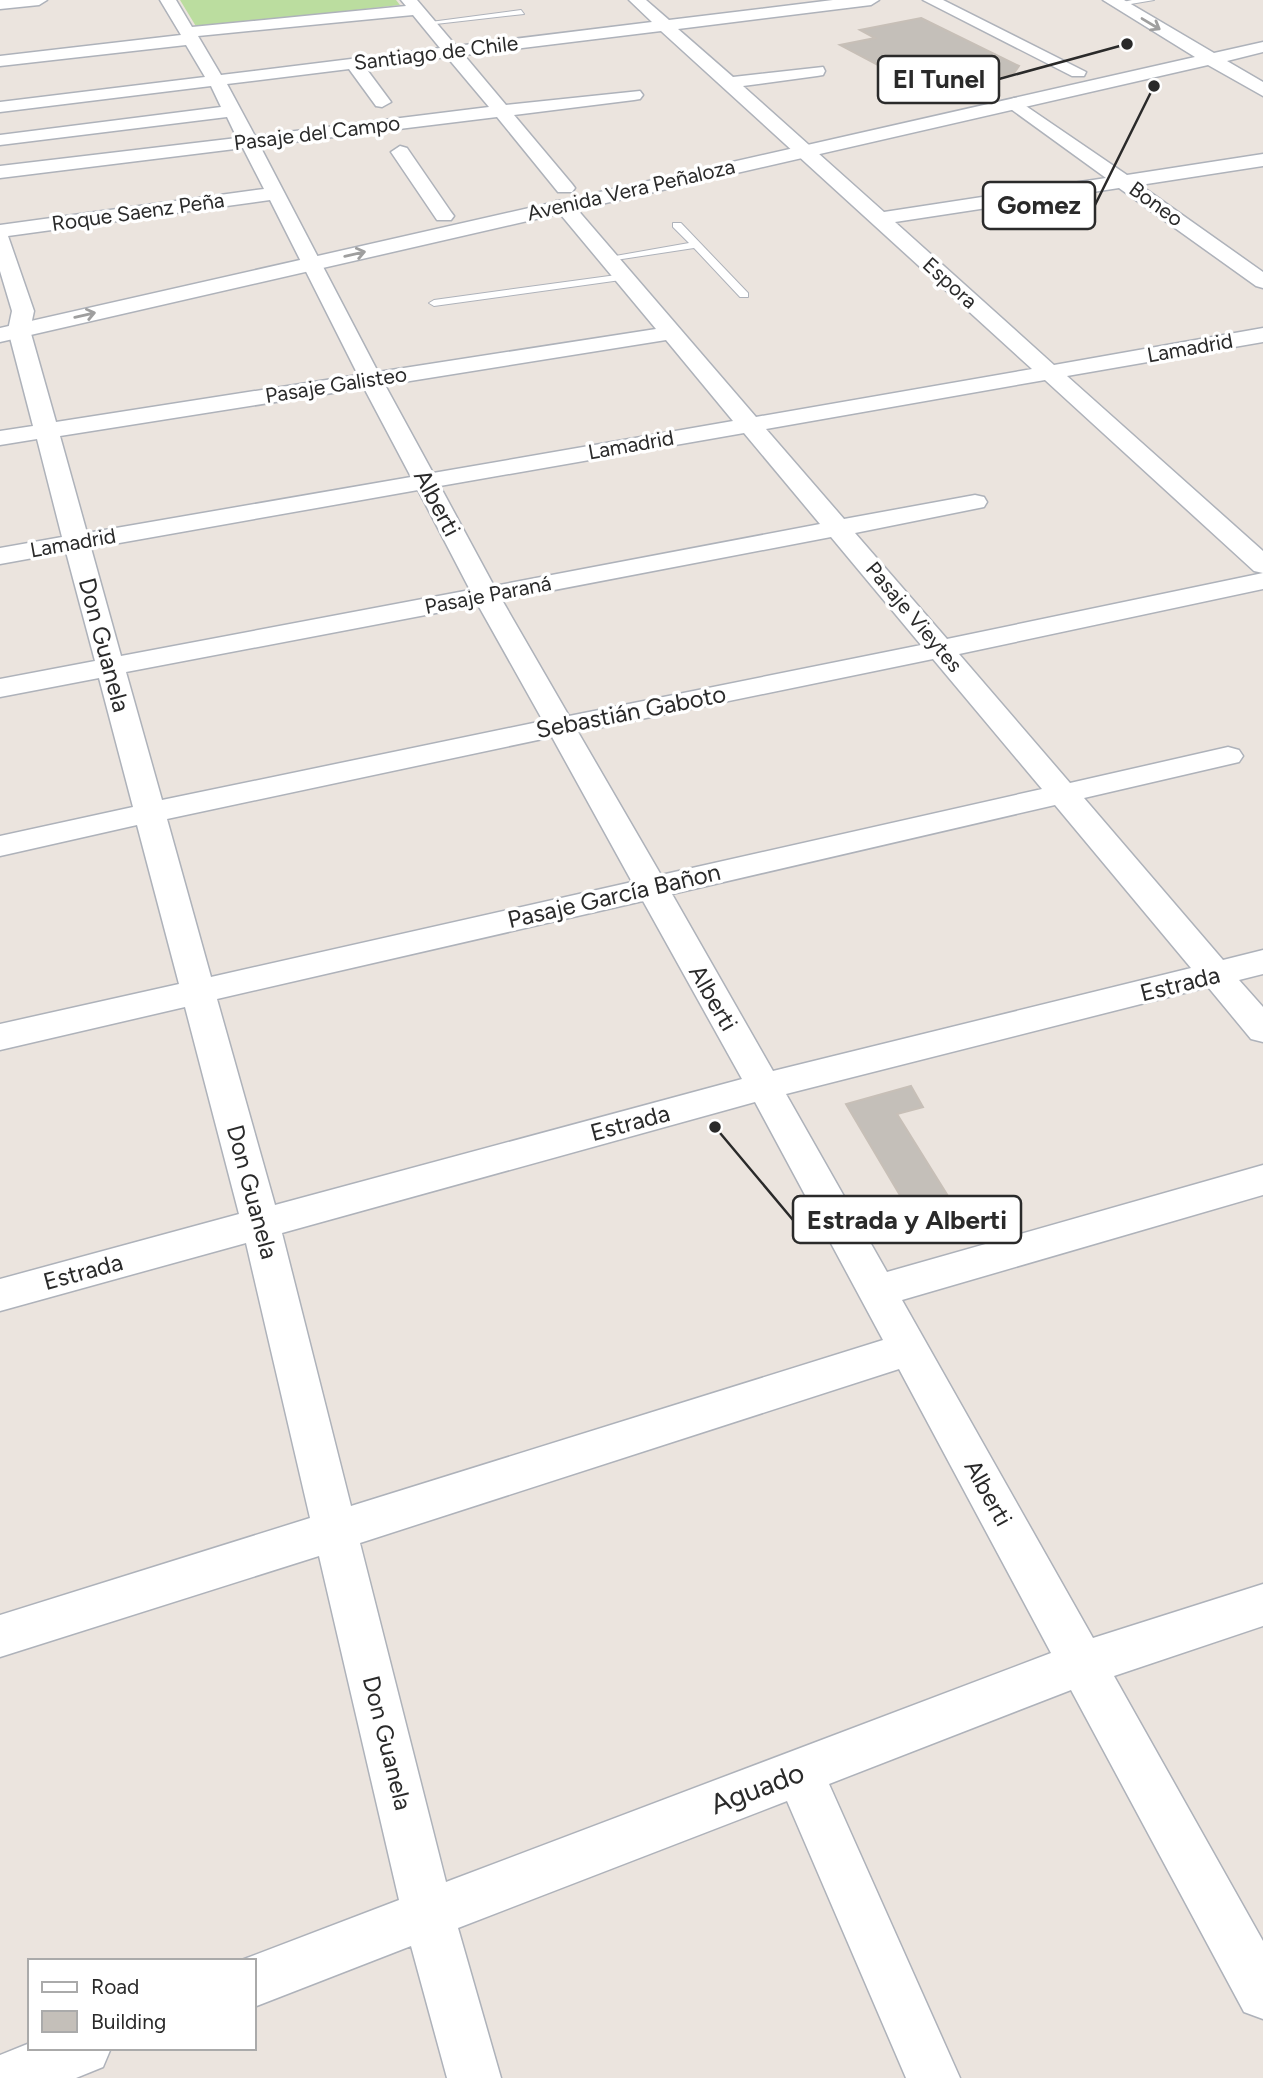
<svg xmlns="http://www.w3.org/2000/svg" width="1263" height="2078" viewBox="0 0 1263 2078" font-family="Figtree,sans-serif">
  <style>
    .green { fill: #bbdd9f }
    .building { fill: #c4bfb9; stroke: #c7bfb7; stroke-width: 2 }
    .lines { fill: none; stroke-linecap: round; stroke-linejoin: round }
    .lane-casing { stroke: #aeb2ba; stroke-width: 2 }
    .street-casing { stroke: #aeb2ba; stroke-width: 3 }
    .secondary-casing { stroke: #aeb2ba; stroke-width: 3 }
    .lane { fill: #fff; fill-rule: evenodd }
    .street { fill: #fff; fill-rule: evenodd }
    .secondary { fill: #fff; fill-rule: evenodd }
    .oneway { stroke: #9f9f9f }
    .labels { text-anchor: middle; stroke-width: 7; stroke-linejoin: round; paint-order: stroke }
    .far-street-label { font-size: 21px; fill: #2a2a2a; stroke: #fff }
    .street-label { font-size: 24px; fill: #2a2a2a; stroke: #fff }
    .near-street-label { font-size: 28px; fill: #2a2a2a; stroke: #fff }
    .leader { fill: none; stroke: #2a2a2a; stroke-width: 2.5 }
    .callout-dot { fill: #2a2a2a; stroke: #fff; stroke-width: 2.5 }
    .callout { fill: #fff; stroke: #2a2a2a; stroke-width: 2.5 }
    .callout-label { font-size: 26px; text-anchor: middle; font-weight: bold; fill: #2a2a2a }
  </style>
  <rect width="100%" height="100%" fill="#ebe4de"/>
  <path class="green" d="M 180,0 L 396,0 L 400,5 L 197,28 Z"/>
  <path class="building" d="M 921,18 L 1019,66 L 1014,73 L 927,91 L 840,45 L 875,38 L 860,30 Z
    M 911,1086 L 923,1107 L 897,1114 L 961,1217 L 920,1229 L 846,1104 Z"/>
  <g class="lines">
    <g class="lane-casing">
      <path id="lane" d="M 1132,0 L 1154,0 L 1119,6 L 1115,4 Z
        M 521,10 L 524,14 L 427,25 L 423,23 Z
        M 673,223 L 681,223 L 748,293 L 748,297 L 740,297 L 694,248 L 609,261 L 604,258 L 689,243 L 673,227 Z
        M 624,274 L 629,277 L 628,279 L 434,306 L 429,303 L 434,300 Z"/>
    </g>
    <g class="street-casing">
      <path id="street" d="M 0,0 L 47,0 L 39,5 L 0,9 Z
        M 160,0 L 176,0 L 192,27 L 406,6 L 401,0 L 417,0 L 456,46 L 652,22 L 629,0 L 646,0 L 669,20 L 833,0 L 879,0 L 871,5 L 678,29 L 733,77 L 823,67 L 825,71 L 823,75 L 817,76 L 743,86 L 884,212 L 1106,178 L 1008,107 L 1005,103 L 1014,98 L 1127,175 L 1263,154 L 1263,166 L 1140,185 L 1263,272 L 1263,288 L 1256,286 L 1119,188 L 895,222 L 1054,365 L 1263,328 L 1263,342 L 1067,376 L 1263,551 L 1263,573 L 1254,571 L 1045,380 L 766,429 L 844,519 L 975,495 L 984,497 L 987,502 L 984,507 L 855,533 L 947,639 L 1263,573 L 1263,589 L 959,654 L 1070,783 L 1228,747 L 1239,750 L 1243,756 L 1239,762 L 1084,798 L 1223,960 L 1263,950 L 1263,974 L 1239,980 L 1263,1007 L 1263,1042 L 1251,1039 L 1208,987 L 786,1094 L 887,1272 L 1263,1165 L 1263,1195 L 902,1300 L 1093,1638 L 1263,1584 L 1263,1626 L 1114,1676 L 1263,1941 L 1263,2019 L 1244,2012 L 1071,1690 L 829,1784 L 960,2078 L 906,2078 L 787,1801 L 458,1928 L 501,2078 L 447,2078 L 411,1946 L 254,2007 L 254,1961 L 239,1961 L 399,1900 L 319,1556 L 0,1657 L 0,1615 L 310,1518 L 246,1243 L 0,1311 L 0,1279 L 239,1214 L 185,1007 L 0,1050 L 0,1024 L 179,984 L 137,825 L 0,856 L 0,836 L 133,807 L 99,678 L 0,697 L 0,679 L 95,661 L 66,552 L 0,564 L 0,548 L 62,537 L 37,439 L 0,445 L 0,431 L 33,426 L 8,330 L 12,311 L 0,271 L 0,225 L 264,189 L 243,148 L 0,178 L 0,166 L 237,138 L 227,117 L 0,145 L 0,135 L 221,107 L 211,86 L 0,112 L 0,102 L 205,77 L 186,45 L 0,66 L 0,56 L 181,35 ZM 413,15 L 440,48 L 221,75 L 198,36 ZM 661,31 L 1032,369 L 756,417 L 570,201 L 556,201 L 553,205 L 556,209 L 656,329 L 378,372 L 260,146 L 497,117 L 558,192 L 572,192 L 575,188 L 572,184 L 514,115 L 634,100 L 640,99 L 643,95 L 640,91 L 506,105 L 464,55 ZM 447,57 L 489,107 L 255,136 L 227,84 L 349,69 L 376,106 L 382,107 L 391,102 L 365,67 ZM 270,200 L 358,375 L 56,422 L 30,330 L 34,311 L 8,236 ZM 666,340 L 733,421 L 433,473 L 385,385 ZM 364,388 L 411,477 L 87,533 L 60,436 ZM 744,433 L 820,524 L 494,586 L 440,486 ZM 418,490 L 470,590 L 121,656 L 91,548 ZM 831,537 L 921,645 L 569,716 L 502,600 ZM 478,605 L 543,721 L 162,800 L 126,672 ZM 933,659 L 1042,789 L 661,875 L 578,732 ZM 552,737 L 632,882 L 211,977 L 167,819 ZM 1055,805 L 1191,968 L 773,1071 L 672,894 ZM 643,901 L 742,1079 L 275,1205 L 217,999 ZM 755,1102 L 883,1340 L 351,1506 L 282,1233 ZM 899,1369 L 1051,1653 L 446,1882 L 360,1543 Z
        M 923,0 L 943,0 L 1086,72 L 1084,76 L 1072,76 Z
        M 400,146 L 407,148 L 451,212 L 454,216 L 451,220 L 437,220 L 391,152 Z
        M 30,2043 L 30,2048 L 111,2048 L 103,2067 L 76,2078 L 0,2078 L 0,2055 Z"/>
    </g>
    <g class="secondary-casing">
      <path id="secondary" d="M 1103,0 L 1124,0 L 1214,53 L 1263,42 L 1263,52 L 1227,61 L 1263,82 L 1263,96 L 1208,65 L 0,342 L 0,328 L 1195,57 Z"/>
    </g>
    <use href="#lane" class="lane"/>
    <use href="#street" class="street"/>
    <use href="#secondary" class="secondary"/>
  </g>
  <defs><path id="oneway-shaft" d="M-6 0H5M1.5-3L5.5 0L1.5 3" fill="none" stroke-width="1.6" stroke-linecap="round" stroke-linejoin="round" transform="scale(1.75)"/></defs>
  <g class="oneway">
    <use href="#oneway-shaft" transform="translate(1151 24) rotate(31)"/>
    <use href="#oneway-shaft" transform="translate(355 254) rotate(-13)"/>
    <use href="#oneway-shaft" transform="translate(85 315) rotate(-13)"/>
  </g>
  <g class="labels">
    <g class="far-street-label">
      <text transform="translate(436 53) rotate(-7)" y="7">Santiago de Chile</text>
      <text transform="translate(317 133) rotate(-7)" y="7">Pasaje del Campo</text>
      <text transform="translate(631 190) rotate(-13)" y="7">Avenida Vera Peñaloza</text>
      <text transform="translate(1156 204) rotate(36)" y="7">Boneo</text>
      <text transform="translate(138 212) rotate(-8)" y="7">Roque Saenz Peña</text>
      <text transform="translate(950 283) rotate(42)" y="7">Espora</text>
      <text transform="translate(1190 348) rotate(-10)" y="7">Lamadrid</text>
      <text transform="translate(336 385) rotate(-9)" y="7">Pasaje Galisteo</text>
      <text transform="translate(631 445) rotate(-10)" y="7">Lamadrid</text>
      <text transform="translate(73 543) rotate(-10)" y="7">Lamadrid</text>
      <text transform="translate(488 595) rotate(-11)" y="7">Pasaje Paraná</text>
      <text transform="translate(914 617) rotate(50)" y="7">Pasaje Vieytes</text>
    </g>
    <g class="street-label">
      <text transform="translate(437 503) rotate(62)" y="8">Alberti</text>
      <text transform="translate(104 645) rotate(75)" y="8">Don Guanela</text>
      <text transform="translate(631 712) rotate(-11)" y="8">Sebastián Gaboto</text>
      <text transform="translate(614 896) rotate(-13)" y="8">Pasaje García Bañon</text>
      <text transform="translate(1180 984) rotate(-14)" y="8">Estrada</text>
      <text transform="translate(713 998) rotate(60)" y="8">Alberti</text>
      <text transform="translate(630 1123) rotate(-15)" y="8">Estrada</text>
      <text transform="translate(252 1192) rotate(75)" y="8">Don Guanela</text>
      <text transform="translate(83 1272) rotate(-15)" y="8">Estrada</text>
      <text transform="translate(988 1493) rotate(61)" y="8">Alberti</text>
      <text transform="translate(387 1743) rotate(76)" y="8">Don Guanela</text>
    </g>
    <g class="near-street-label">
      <text transform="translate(757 1788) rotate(-21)" y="10">Aguado</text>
    </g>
  </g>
  <path class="leader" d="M1127 44L999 79M1154 86L1095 205M715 1127L793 1220"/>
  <g class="callout-dot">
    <circle cx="1127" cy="44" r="7"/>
    <circle cx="1154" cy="86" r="7"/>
    <circle cx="715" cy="1127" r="7"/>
  </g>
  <g class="callout">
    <rect x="878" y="56" width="121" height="47" rx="7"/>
    <rect x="983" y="182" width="112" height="47" rx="7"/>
    <rect x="793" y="1196" width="228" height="47" rx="7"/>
  </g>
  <g class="callout-label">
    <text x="939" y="88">El Tunel</text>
    <text x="1039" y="214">Gomez</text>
    <text x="907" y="1229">Estrada y Alberti</text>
  </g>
  <rect x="28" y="1959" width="228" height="91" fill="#ffffff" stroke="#aaaaaa" stroke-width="2"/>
  <rect x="42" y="1982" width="35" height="10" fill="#ffffff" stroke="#aaaaaa" stroke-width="2"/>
  <text x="91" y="1994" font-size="21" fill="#2a2a2a">Road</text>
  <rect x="42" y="2011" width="35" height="21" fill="#c4bfb9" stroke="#aaaaaa" stroke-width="2"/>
  <text x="91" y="2029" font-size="21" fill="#2a2a2a">Building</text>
</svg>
